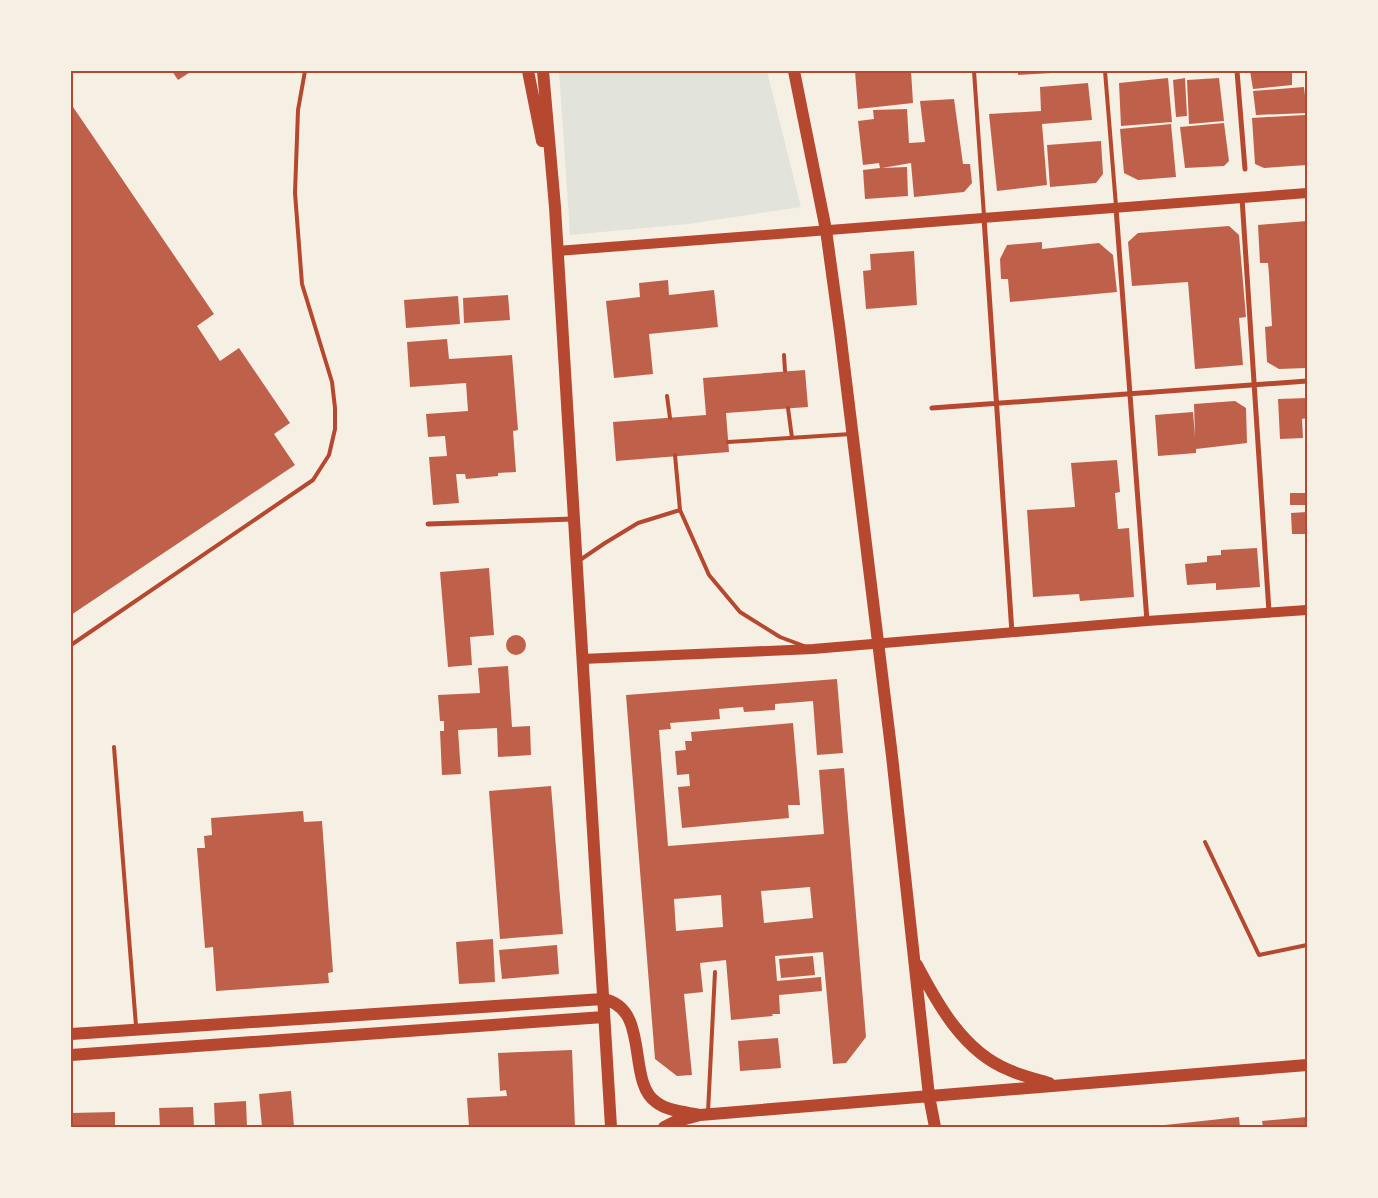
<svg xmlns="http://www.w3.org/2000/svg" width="1378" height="1198" viewBox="0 0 1378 1198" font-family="Inter,sans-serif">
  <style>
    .green { fill: #e2e4dc }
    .building { fill: #bf614a; fill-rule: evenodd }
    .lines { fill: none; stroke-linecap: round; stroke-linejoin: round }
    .service { stroke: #b5482f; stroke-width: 4 }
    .minor { stroke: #b5482f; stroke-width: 5 }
    .secondary { stroke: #b5482f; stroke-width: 10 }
    .primary { stroke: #b5482f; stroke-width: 12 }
    .neatline { fill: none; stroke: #b5482f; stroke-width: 2 }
  </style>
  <rect width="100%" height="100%" fill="#f6efe4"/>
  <path class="green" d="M 559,71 L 767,71 L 801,207 L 688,224 L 570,235 Z"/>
  <path class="building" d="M 172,71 L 192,71 L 178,80 Z
    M 855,71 L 911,71 L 913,103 L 858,109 Z
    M 1018,71 L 1052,71 L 1052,73 L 1018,75 Z
    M 1250,71 L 1292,71 L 1292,85 L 1253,89 Z
    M 1168,78 L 1172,122 L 1121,126 L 1119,83 Z
    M 1185,78 L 1187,116 L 1176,117 L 1173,80 Z
    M 1219,78 L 1224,121 L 1189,124 L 1187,80 Z
    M 1088,83 L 1092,120 L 1042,124 L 1047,185 L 997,191 L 989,114 L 1041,111 L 1040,87 Z
    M 1304,87 L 1307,113 L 1256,115 L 1253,91 Z
    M 954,99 L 963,164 L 970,164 L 972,183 L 964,192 L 914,197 L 911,163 L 882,168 L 907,167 L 908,196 L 865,199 L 863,170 L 880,168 L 879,163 L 863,165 L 858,121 L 874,119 L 873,110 L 907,109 L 909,143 L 925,142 L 920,101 Z
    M 71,104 L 214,314 L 197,326 L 220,361 L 239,348 L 290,423 L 274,434 L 295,465 L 71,615 Z
    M 1305,115 L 1307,165 L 1264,168 L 1255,164 L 1252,118 Z
    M 1224,123 L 1229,161 L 1224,166 L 1185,168 L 1180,127 Z
    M 1171,124 L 1176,177 L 1138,180 L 1124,173 L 1120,129 Z
    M 1101,141 L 1103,174 L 1096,183 L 1050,187 L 1047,145 Z
    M 1307,221 L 1306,368 L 1279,369 L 1267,362 L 1265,327 L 1272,326 L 1269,275 L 1268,263 L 1260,263 L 1258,225 Z
    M 1229,226 L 1239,235 L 1246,317 L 1239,318 L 1243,365 L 1195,369 L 1188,282 L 1132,286 L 1128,242 L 1138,233 Z
    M 1042,242 L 1042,249 L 1099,243 L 1113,255 L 1117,292 L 1010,302 L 1008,279 L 1001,279 L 1000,259 L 1007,245 Z
    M 914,251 L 917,305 L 866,309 L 863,271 L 871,270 L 870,254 Z
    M 668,280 L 669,295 L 714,290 L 718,327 L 649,334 L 653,374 L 614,378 L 606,301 L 640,297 L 639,283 Z
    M 508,295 L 510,320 L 464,323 L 463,298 Z
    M 458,296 L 460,324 L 406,328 L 404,300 Z
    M 447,339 L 449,359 L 512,355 L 518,430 L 513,431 L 516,472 L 498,473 L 498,476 L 466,479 L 465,474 L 456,474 L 459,503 L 433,505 L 429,457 L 447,456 L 445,436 L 428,437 L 426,414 L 468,411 L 466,383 L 410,387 L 407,342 Z
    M 805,370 L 808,407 L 726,413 L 729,452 L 616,461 L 613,422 L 706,415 L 703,378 Z
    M 1307,398 L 1307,418 L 1302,419 L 1303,438 L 1280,439 L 1278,399 Z
    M 1235,401 L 1246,408 L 1247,443 L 1196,449 L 1196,453 L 1158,456 L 1155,415 L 1193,412 L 1195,437 L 1194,404 Z
    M 1117,460 L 1120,492 L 1115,493 L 1118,529 L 1129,528 L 1134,597 L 1080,601 L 1079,594 L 1033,597 L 1027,510 L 1075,507 L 1071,463 Z
    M 1290,493 L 1307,493 L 1307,505 L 1290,505 Z
    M 1307,512 L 1307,534 L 1292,534 L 1291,513 Z
    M 1257,548 L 1260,587 L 1216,590 L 1216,583 L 1187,585 L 1185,564 L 1207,562 L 1207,556 L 1221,555 L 1221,550 Z
    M 489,568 L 494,635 L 470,637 L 472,665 L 448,667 L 440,572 Z
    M506 645a10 10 0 1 1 20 0a10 10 0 1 1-20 0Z
    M 508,666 L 512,727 L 530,726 L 531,755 L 498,757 L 497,728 L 458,730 L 461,774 L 442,775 L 440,731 L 444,731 L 444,721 L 440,721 L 438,695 L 480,693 L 478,668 Z
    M 837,679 L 843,753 L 817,755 L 813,701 L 775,704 L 775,710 L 744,712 L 743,707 L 719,709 L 720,719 L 670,723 L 671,729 L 659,730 L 668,846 L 824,834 L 819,770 L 844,768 L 866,1037 L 846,1063 L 833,1064 L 823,952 L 775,956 L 777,981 L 821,977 L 822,991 L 779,995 L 780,1014 L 772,1014 L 773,1016 L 731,1020 L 726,960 L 700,963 L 703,992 L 684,994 L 692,1075 L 677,1076 L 655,1059 L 626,695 ZM 810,887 L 813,918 L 764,923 L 761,891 ZM 721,895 L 723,927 L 676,931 L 674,899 Z
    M 793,723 L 800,805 L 788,805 L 789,818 L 682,828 L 678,787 L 690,786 L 689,774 L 677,775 L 675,751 L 686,750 L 685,741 L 692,741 L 691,732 Z
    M 551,786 L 563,934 L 500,939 L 489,791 Z
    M 303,811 L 304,822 L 322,821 L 333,972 L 328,973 L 329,983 L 216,991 L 213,947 L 205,948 L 197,848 L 205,848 L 204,836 L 212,835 L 211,818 Z
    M 493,939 L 495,982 L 459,984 L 456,942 Z
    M 557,945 L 559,974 L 502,979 L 499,950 Z
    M 813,956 L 815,975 L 781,978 L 779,959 Z
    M 778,1038 L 781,1068 L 740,1071 L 738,1041 Z
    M 572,1050 L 575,1127 L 469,1127 L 467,1098 L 507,1096 L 506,1090 L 500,1091 L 498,1053 Z
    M 291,1091 L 294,1127 L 262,1127 L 259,1094 Z
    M 246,1101 L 247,1127 L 215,1127 L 214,1103 Z
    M 193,1107 L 194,1127 L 160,1127 L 159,1108 Z
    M 115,1112 L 115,1127 L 71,1127 L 71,1113 Z
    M 1239,1117 L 1240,1127 L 1165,1127 L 1165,1125 Z
    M 1307,1117 L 1307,1127 L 1263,1127 L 1262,1121 Z"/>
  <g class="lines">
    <path class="service" d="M 974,71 L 984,216
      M 1105,71 L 1116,206
      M 784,355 L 785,371
      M 667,396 L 670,418
      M 788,408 L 792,438
      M 728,442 L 851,434
      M 675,455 L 680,510 L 709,575 L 740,612 L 780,637 L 804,646
      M 580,560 L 605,543 L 638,523 L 680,510
      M 71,645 L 313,480 L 329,455 L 335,429 L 335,408 L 332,382 L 302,284 L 295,193 L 298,110 L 305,71
      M 114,747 L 136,1026
      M 1205,842 L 1259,955 L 1307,945
      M 708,1112 L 715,972"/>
    <path class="minor" d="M 1237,71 L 1245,169
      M 1242,198 L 1269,612
      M 1116,208 L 1147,621
      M 984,218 L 1012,633
      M 932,408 L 1307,381
      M 428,524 L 573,519"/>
    <path class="secondary" d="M 557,251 L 1307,193
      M 582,659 L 813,649 L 1147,621 L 1307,610"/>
    <path class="primary" d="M 528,71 L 542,141
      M 543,71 L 555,207 L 611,1127
      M 794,71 L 826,230 L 840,332 L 892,756 L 929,1096 L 935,1127
      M 917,965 C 938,1005 964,1052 1009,1070 C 1022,1076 1036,1079 1049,1083
      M 71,1034 L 603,999 C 651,1008 626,1081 656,1102 C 667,1111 686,1112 700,1115
      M 71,1055 L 604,1017
      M 664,1127 L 674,1122 L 700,1115 L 1307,1065"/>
  </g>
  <rect width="1378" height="1198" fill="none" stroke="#f6efe4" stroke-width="145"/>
  <rect x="72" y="72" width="1234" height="1054" class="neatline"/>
</svg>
